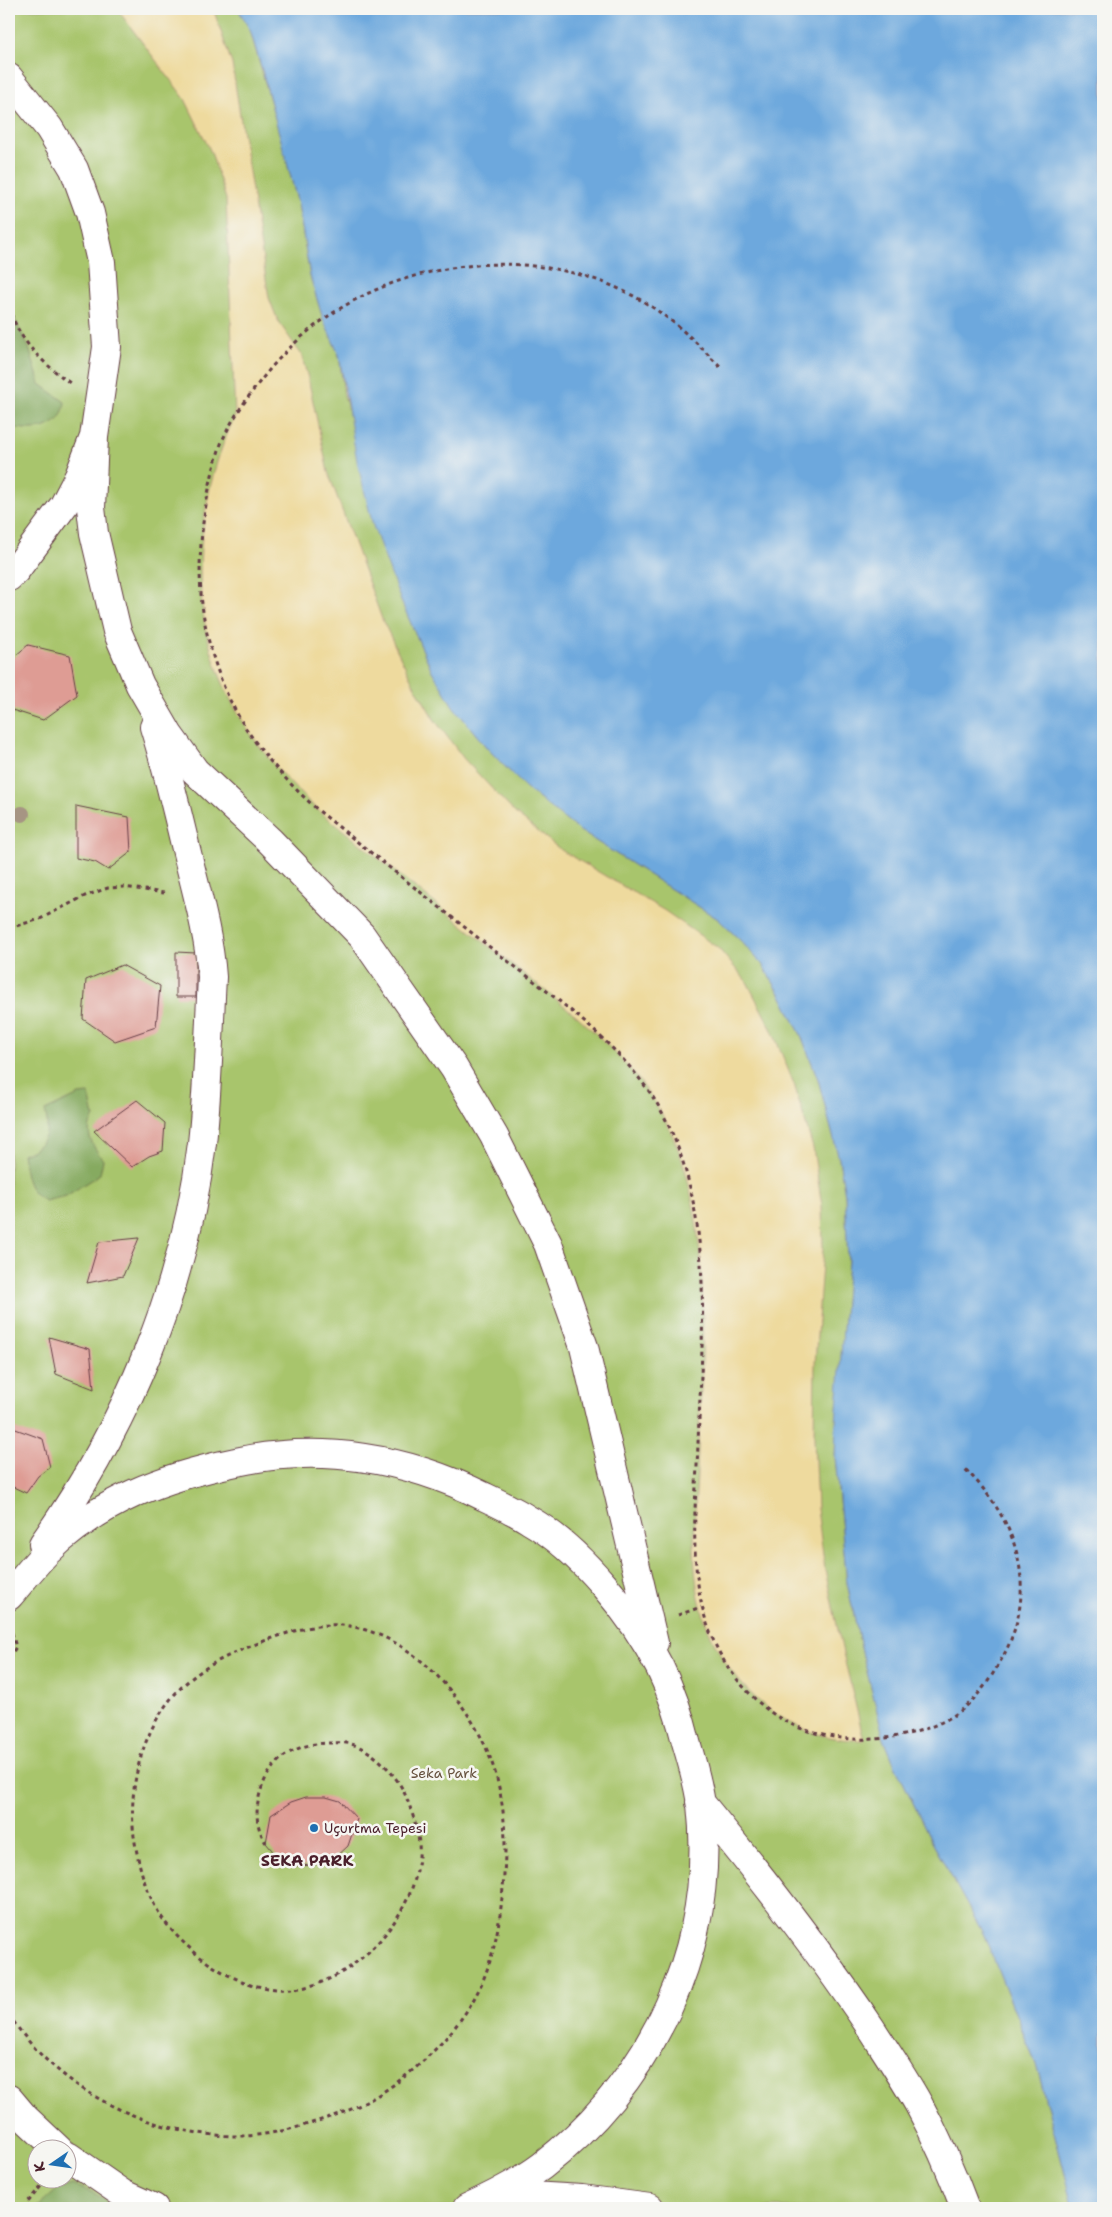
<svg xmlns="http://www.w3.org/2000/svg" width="1112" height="2217" viewBox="0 0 1112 2217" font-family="'Shantell Sans',sans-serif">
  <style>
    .green { fill: #a8c56c; stroke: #79724c; fill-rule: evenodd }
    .forest { fill: #86aa60; stroke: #686446 }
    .sand { fill: #eeda9e; stroke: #9c7c64 }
    .water { fill: #6da8dd; stroke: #5c6484 }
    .building { fill: #de9c94 }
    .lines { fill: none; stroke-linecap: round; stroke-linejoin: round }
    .street-casing { stroke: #643d45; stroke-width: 30 }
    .path { stroke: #643d45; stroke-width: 3; stroke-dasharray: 4 4; stroke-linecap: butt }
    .street { stroke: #fff; stroke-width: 28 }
    .tree { fill: #a69583 }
    .poi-dot { fill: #1f6fb2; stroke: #f6f6f2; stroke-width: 2 }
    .labels { text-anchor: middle; stroke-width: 5; stroke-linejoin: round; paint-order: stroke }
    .park-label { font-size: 14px; fill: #66513e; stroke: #f6f6f2 }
    .poi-label { font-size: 14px; fill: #4a1f2b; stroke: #f6f6f2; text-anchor: start }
    .quarter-label { font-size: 16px; font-weight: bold; fill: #4a1f2b; stroke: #f6f6f2 }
  </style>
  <rect width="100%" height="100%" fill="#f6f6f2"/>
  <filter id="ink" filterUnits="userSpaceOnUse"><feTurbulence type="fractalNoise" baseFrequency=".02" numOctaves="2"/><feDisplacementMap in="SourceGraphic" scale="10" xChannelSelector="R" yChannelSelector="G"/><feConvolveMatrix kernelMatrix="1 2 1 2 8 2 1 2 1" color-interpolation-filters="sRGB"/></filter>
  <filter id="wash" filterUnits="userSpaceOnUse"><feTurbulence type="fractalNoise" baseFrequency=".0096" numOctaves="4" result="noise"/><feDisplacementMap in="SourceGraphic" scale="20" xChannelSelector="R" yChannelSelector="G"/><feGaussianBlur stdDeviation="1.12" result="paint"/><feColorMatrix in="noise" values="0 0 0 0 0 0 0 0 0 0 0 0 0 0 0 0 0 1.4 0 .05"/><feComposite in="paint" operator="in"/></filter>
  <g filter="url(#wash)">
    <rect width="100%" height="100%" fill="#f5e9d8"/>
    <path class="green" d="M 9,9 L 238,9 L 250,30 L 279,132 L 298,204 L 310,276 L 323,319 L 339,355 L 344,395 L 401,601 L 432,671 L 453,706 L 487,748 L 524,786 L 549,807 L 577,829 L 718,919 L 739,939 L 762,964 L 781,995 L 801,1035 L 818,1079 L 839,1159 L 845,1194 L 848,1261 L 835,1457 L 847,1583 L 862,1652 L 884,1739 L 894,1763 L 931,1840 L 984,1935 L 1037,2067 L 1074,2208 L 9,2208 ZM 38,2150 L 68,2150 L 68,2180 L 38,2180 Z"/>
    <path class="forest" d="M 10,310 L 29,348 L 40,384 L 65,402 C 62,432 33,431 9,427 Z
      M 89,1094 L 94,1117 C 83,1133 93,1146 103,1160 L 100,1174 L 66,1196 L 45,1201 C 25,1190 26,1175 22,1154 C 44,1149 51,1132 45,1111 L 79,1095 Z
      M 72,2185 L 94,2193 L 115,2208 L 37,2208 L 58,2189 Z"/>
    <path class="sand" d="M 117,9 L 213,9 L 214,11 L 232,64 L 269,298 L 278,321 L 301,354 L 308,378 L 328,472 L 382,619 L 414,685 L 434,719 L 464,759 L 515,813 L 561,850 L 665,911 L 718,948 L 747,982 L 772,1030 L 794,1084 L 813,1148 L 822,1206 L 823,1249 L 815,1364 L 814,1438 L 817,1509 L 825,1570 L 843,1653 L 864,1740 C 786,1743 719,1680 701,1606 C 690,1563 695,1517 697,1473 C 701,1374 712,1270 686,1173 C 667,1104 628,1063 577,1016 L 319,811 C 234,734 188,645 203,528 C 208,488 218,452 235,416 L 226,199 L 211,152 L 185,99 Z"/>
    <path class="water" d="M 238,9 L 1103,9 L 1103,2208 L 1074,2208 L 1037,2067 L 984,1935 L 931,1840 L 894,1763 L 884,1739 L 862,1652 L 847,1583 L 835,1457 L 836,1422 L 848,1261 L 845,1195 L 839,1159 L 818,1079 L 801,1035 L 781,995 L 762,964 L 739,939 L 718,919 L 577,829 L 549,807 L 524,786 L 487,748 L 453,706 L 432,671 L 401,601 L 373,526 L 357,461 L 339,355 L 323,319 L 310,276 L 298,204 L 262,70 L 250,30 Z"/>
    <g id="blocks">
      <path class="building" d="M 28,645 L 70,655 L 77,695 L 43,720 L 9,709 L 9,661 Z
        M 76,806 L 129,817 L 131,852 L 108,870 L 95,862 L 76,858 Z
        M 176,952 L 196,953 L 196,997 L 176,997 Z
        M 122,965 L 160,986 L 156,1027 L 115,1041 L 83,1019 L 86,980 Z
        M 137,1100 L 165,1123 L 163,1151 L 149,1156 L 132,1167 L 94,1131 Z
        M 139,1238 L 123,1276 L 87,1283 L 99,1242 Z
        M 49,1337 L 90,1349 L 94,1389 L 56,1374 Z
        M 10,1427 L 43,1439 L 50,1467 L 38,1476 L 26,1493 L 9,1485 Z
        M 306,1797 L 326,1797 L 340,1801 L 357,1819 L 348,1846 L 334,1859 L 314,1865 L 295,1866 L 281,1861 L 266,1843 L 271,1815 L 291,1802 Z"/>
    </g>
  </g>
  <g filter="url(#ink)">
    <use href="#blocks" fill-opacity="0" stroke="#643d45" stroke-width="1"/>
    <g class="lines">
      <g class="street-casing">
        <path id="street" d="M 9,78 L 49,128 L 74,169 L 90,213 L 101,262 L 107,347 L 94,437 L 79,476 L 64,505 L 16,570 L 9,577
          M 94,437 L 91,508 L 94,533 L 117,631 L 140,685 L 169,735 L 195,771 L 270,841 L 362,936 L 454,1068 L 494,1136 L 548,1244 L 584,1347 L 654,1643
          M 43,1544 C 126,1426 185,1288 202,1143 C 208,1088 209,1033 212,977 C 209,935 197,894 187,853 C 177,811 167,768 154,727
          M 9,1596 C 21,1582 33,1566 46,1553 C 100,1500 164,1477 236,1462 C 321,1443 408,1458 485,1497 C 500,1504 515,1511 529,1520 C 580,1549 634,1616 660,1668 C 671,1691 680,1717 686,1742 C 692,1762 698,1783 701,1804 C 717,1946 653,2079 542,2166 C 519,2183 493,2196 467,2208
          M 700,1802 C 760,1875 818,1949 871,2028 C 887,2053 904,2078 919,2105 C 937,2138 952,2173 965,2208
          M 9,2099 L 25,2118 L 59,2150
          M 68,2156 L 123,2194 L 154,2208
          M 496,2194 L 582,2199 L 650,2208"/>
      </g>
      <path class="path" d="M 9,306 C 18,341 42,362 70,383
        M 720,367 C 699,345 678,324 652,307 C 596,270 523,258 458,267 C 373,279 305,320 255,388 C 242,405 229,424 221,444 C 212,470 207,497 203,523 C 196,582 201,631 224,687 C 244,735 280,776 319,811 C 376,857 434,903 491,948 C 550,994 631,1050 665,1118 C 715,1217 702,1336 698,1443 C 695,1526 682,1616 741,1684 C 753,1698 767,1711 783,1720 C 833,1748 908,1745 956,1714 C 973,1703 987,1684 997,1667 C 1041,1596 1022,1524 964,1468
        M 9,928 L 40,919 L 85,896 L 108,888 L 124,887 L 164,893
        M 678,1615 L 701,1607
        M 9,1658 L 16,1647 L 10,1626
        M 9,2015 C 59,2092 151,2137 242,2136 C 277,2135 311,2124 344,2112 C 394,2093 451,2043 476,1995 C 489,1971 496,1942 500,1915 C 512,1821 506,1752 441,1680 C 416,1652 380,1629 342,1625 C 318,1623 292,1631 270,1639 C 241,1649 210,1662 187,1682 C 145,1719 127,1782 134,1836 C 140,1876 151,1911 180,1939 C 210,1969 249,1992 292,1989 C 356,1985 424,1907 419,1843 C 417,1826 411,1808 404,1792 C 394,1772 373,1750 351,1744 C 345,1742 336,1743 330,1743 C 295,1743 270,1759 260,1793 C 255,1812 256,1827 266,1843
        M 23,2208 L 46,2180"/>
      <use href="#street" class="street"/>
    </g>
    <circle class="tree" cx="22" cy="814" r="8"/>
  </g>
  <circle class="poi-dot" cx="314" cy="1828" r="5"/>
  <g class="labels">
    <g class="park-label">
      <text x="444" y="1778">Seka Park</text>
    </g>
    <g class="poi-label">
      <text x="324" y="1833">Uçurtma Tepesi</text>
    </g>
    <g class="quarter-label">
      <text x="307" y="1866">SEKA PARK</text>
    </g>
  </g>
  <rect width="1112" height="2217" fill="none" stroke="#f6f6f2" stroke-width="30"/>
  <g transform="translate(52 2164) rotate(257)"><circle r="24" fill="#f6f6f2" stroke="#b1a0a2"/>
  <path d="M0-4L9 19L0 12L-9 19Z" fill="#1f6fb2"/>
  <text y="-8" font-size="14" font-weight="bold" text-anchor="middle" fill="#4a1f2b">K</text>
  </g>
</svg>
